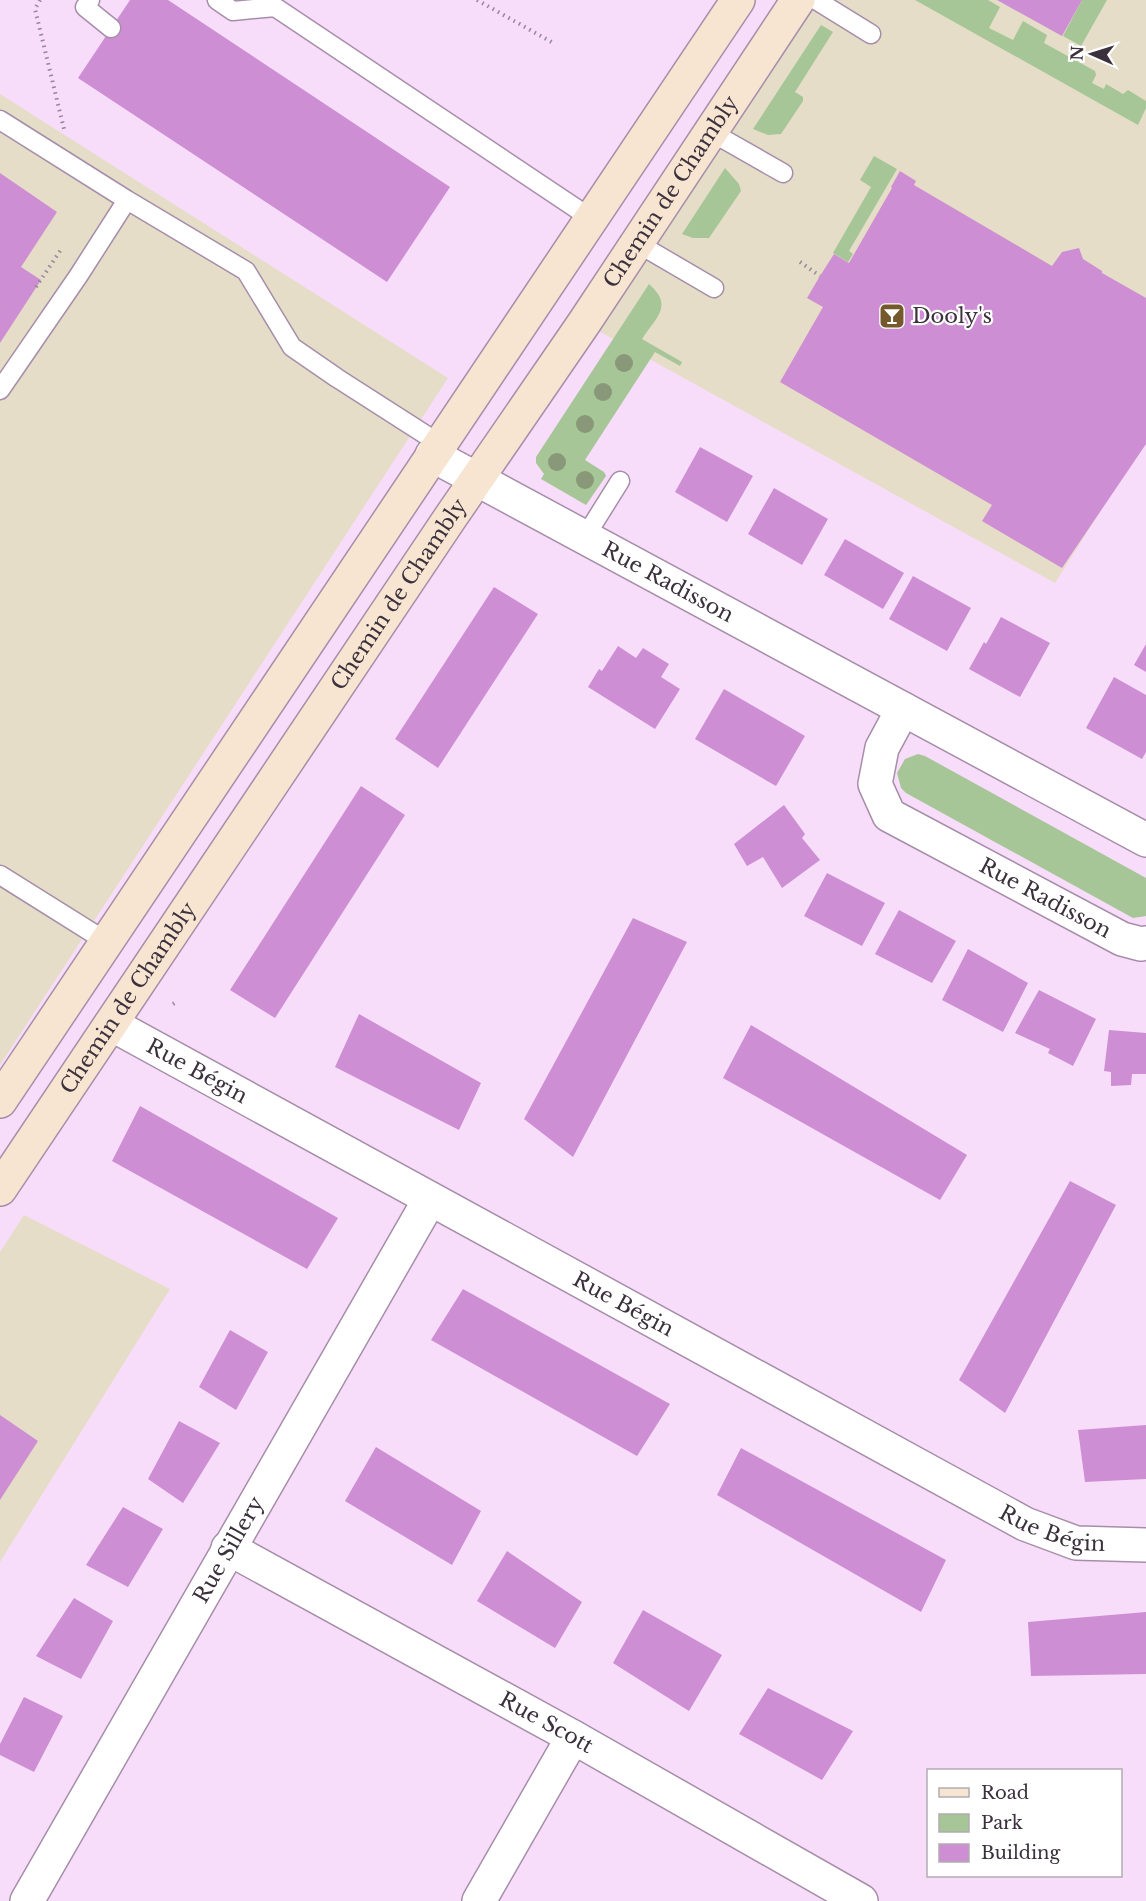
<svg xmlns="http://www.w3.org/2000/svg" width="1146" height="1901" viewBox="0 0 1146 1901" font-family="'Libre Baskerville',serif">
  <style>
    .commercial { fill: #e5ddc7 }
    .green { fill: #a6c697 }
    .building { fill: #cd8ed4 }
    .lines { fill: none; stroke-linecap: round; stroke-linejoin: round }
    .lane-casing { stroke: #a68ea9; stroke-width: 21 }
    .street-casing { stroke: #a68ea9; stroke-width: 36 }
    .secondary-casing { stroke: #a68ea9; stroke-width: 36 }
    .path { stroke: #98869a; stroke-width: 4; stroke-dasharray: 1.5 4.5; stroke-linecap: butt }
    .lane { stroke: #fff; stroke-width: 18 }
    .street { stroke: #fff; stroke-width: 33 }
    .secondary { stroke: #f7e5d1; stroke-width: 33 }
    .tree { fill: #899878 }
    .labels { text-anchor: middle; stroke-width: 4.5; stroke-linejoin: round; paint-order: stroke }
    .street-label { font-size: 21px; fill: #3b313c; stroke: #fff }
    .poi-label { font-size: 21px; fill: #3b313c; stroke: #fff; text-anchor: start }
  </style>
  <rect width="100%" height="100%" fill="#f7ddfa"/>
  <path class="commercial" d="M 798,0 L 1146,0 L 1146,439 L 1055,583 L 584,323 Z
    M 0,94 L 448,378 L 0,1065 Z
    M 24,1215 L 170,1289 L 0,1562 L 0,1252 Z"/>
  <path class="green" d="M 915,0 L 988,0 L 1000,7 L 989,28 L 1013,40 L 1023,21 L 1047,35 L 1044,43 L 1095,71 L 1096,75 L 1092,83 L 1104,89 L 1106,84 L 1123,94 L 1128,90 L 1146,101 L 1146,108 L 1138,125 Z
    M 1082,0 L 1107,0 L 1081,46 L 1063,36 Z
    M 821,25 L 833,32 L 795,92 L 803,97 L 803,101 L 781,134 L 768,135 L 753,129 Z
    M 874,156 L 897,169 L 849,251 L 853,254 L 848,262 L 833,253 L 871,187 L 860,180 Z
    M 725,168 L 739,184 L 741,191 L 709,238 L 693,238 L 682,234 Z
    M 649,284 C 674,306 656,317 642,339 L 682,362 L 680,366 L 655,352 L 585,460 L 604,472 L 606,476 L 586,505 L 541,479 L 544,474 L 536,463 L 536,457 Z
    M 918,754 L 925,756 L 1146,878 L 1146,916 L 1133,918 L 906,793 L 901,788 L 897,773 L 905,759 Z"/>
  <path class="building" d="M 130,0 L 168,0 L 450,187 L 387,282 L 78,78 Z
    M 997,0 L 1082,0 L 1062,36 Z
    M 900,171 L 916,181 L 914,185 L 1052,266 L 1062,252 L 1079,248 L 1083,259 L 1102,271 L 1102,273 L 1146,298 L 1146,444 L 1062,568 L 982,521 L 992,505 L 780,382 L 823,307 L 807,298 L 820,276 L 834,254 L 849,263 L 892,188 L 891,187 Z
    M 0,173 L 57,212 L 21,267 L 41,280 L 0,343 Z
    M 700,447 L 753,476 L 727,522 L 675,492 Z
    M 774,488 L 828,519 L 802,565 L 748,534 Z
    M 845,539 L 904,573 L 883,609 L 824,575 Z
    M 913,576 L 971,608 L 947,651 L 889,619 Z
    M 494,587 L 538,614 L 438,768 L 395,739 Z
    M 1001,617 L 1050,643 L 1020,697 L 969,669 L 984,642 L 986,644 Z
    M 1146,644 L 1146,672 L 1134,665 Z
    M 618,646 L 636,658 L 643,648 L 669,664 L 661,677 L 680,689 L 655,729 L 588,687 L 599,669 L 602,671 Z
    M 1114,677 L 1146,695 L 1146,752 L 1142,759 L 1086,728 Z
    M 724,689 L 805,736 L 776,786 L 695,739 Z
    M 361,786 L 405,815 L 275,1018 L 230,990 Z
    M 784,805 L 805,834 L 802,838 L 820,860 L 782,888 L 763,857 L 747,866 L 734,844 Z
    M 827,873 L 885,903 L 862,946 L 804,916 Z
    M 899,910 L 956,941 L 932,983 L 875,954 Z
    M 633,918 L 687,942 L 573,1157 L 524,1119 Z
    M 968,949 L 1028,983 L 1003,1032 L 942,1000 Z
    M 1039,990 L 1096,1019 L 1073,1066 L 1048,1053 L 1050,1049 L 1015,1033 Z
    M 359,1014 L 481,1083 L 459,1130 L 335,1067 Z
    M 751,1025 L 967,1155 L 940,1200 L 723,1078 Z
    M 1109,1030 L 1146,1033 L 1146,1074 L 1132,1074 L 1131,1085 L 1111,1086 L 1111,1072 L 1104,1071 Z
    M 140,1106 L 338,1218 L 307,1269 L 112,1161 Z
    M 1070,1181 L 1116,1205 L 1005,1413 L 959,1380 Z
    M 463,1289 L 670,1404 L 637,1456 L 431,1340 Z
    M 230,1330 L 268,1352 L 236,1410 L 199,1387 Z
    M 0,1415 L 38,1441 L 0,1500 Z
    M 179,1421 L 220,1443 L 183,1503 L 148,1479 Z
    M 1146,1425 L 1146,1479 L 1085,1482 L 1078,1430 Z
    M 376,1447 L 481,1511 L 452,1565 L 345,1501 Z
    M 741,1448 L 946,1560 L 921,1612 L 717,1495 Z
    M 123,1507 L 163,1529 L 128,1587 L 86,1565 Z
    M 507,1551 L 582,1602 L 555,1648 L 477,1601 Z
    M 74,1598 L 113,1621 L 81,1679 L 36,1656 Z
    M 643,1610 L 722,1655 L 689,1711 L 613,1663 Z
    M 1146,1612 L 1146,1674 L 1031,1676 L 1028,1622 Z
    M 768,1688 L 853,1731 L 822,1780 L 739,1734 Z
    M 24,1697 L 63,1716 L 34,1772 L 0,1755 L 0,1744 Z"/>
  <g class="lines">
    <g class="lane-casing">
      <path id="lane" d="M 90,0 L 85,7 L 111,28
        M 217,0 L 233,11 L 275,7 L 592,219
        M 816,0 L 871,34
        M 0,120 L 127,200 L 79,275 L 0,390
        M 711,132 L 783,173
        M 127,200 L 246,271 L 292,347 L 337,378 L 440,444
        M 637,243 L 714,288
        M 585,537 L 620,481
        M 0,875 L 107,942"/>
    </g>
    <g class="street-casing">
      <g id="street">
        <path id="s1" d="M 432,455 L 1146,840"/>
        <path id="s2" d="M 903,709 L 882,748 L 875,784 L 889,815 L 1122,939 L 1141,944 L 1146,943"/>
        <path id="s3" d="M 111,1024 L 1025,1524 L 1076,1543 L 1146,1545"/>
        <path id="s4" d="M 228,1548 L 573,1737 L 861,1901"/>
        <path id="s5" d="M 27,1901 L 430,1199"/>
        <path d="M 479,1901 L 573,1737"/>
      </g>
    </g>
    <g class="secondary-casing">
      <g id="secondary">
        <path d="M 0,1101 L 738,0"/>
        <path id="s6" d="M 0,1189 L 450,518 L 584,323 L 798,0"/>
      </g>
    </g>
    <path class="path" d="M 40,0 L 35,9 L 64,129
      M 477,0 L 555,44
      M 800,262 L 820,276
      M 36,287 L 62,248
      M 173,1004 L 178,1001"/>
    <use href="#lane" class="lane"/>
    <use href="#street" class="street"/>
    <use href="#secondary" class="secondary"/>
  </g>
  <g class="tree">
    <circle cx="624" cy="363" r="9"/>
    <circle cx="603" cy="392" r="9"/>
    <circle cx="585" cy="424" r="9"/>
    <circle cx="557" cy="462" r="9"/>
    <circle cx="585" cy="480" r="9"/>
  </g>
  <defs>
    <g id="bar-square" transform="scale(1.35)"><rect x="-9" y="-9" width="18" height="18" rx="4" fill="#73592b" stroke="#fff"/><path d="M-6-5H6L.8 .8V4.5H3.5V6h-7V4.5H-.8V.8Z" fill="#fff"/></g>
  </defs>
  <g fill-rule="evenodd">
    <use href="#bar-square" x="892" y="316"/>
  </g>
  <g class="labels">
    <g class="street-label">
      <text dy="7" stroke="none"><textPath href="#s6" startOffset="1202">Chemin de Chambly</textPath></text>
      <text dy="7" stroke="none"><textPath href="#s1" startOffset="268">Rue Radisson</textPath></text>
      <text dy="7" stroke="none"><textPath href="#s6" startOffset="716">Chemin de Chambly</textPath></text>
      <text dy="7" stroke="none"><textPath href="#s2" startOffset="292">Rue Radisson</textPath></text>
      <text dy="7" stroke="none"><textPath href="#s6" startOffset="230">Chemin de Chambly</textPath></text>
      <text dy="7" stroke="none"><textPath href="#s3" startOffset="98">Rue Bégin</textPath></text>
      <text dy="7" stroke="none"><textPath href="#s3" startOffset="584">Rue Bégin</textPath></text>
      <text dy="7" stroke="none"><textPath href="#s3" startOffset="1070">Rue Bégin</textPath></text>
      <text dy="7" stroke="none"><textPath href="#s5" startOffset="405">Rue Sillery</textPath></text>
      <text dy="7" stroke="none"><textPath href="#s4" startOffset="363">Rue Scott</textPath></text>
    </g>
    <g class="poi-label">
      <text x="912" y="323">Dooly's</text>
    </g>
  </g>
  <rect x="927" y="1769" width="195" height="108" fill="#ffffff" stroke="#b1adb1" stroke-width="1.5"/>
  <rect x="939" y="1788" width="30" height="9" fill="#f7e5d1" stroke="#b1adb1" stroke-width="1.5"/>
  <text x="981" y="1799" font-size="18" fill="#3b313c">Road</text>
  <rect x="939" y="1814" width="30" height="18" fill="#a6c697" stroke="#b1adb1" stroke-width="1.5"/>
  <text x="981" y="1829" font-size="18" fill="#3b313c">Park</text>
  <rect x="939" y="1844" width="30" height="18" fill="#cd8ed4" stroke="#b1adb1" stroke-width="1.5"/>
  <text x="981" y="1859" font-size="18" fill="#3b313c">Building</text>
  <g transform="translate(1092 54) rotate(273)" stroke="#ffffff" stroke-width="4.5" paint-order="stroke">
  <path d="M0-4.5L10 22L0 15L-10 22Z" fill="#3b313c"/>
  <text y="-9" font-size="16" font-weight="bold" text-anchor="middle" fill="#3b313c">N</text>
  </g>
</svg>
